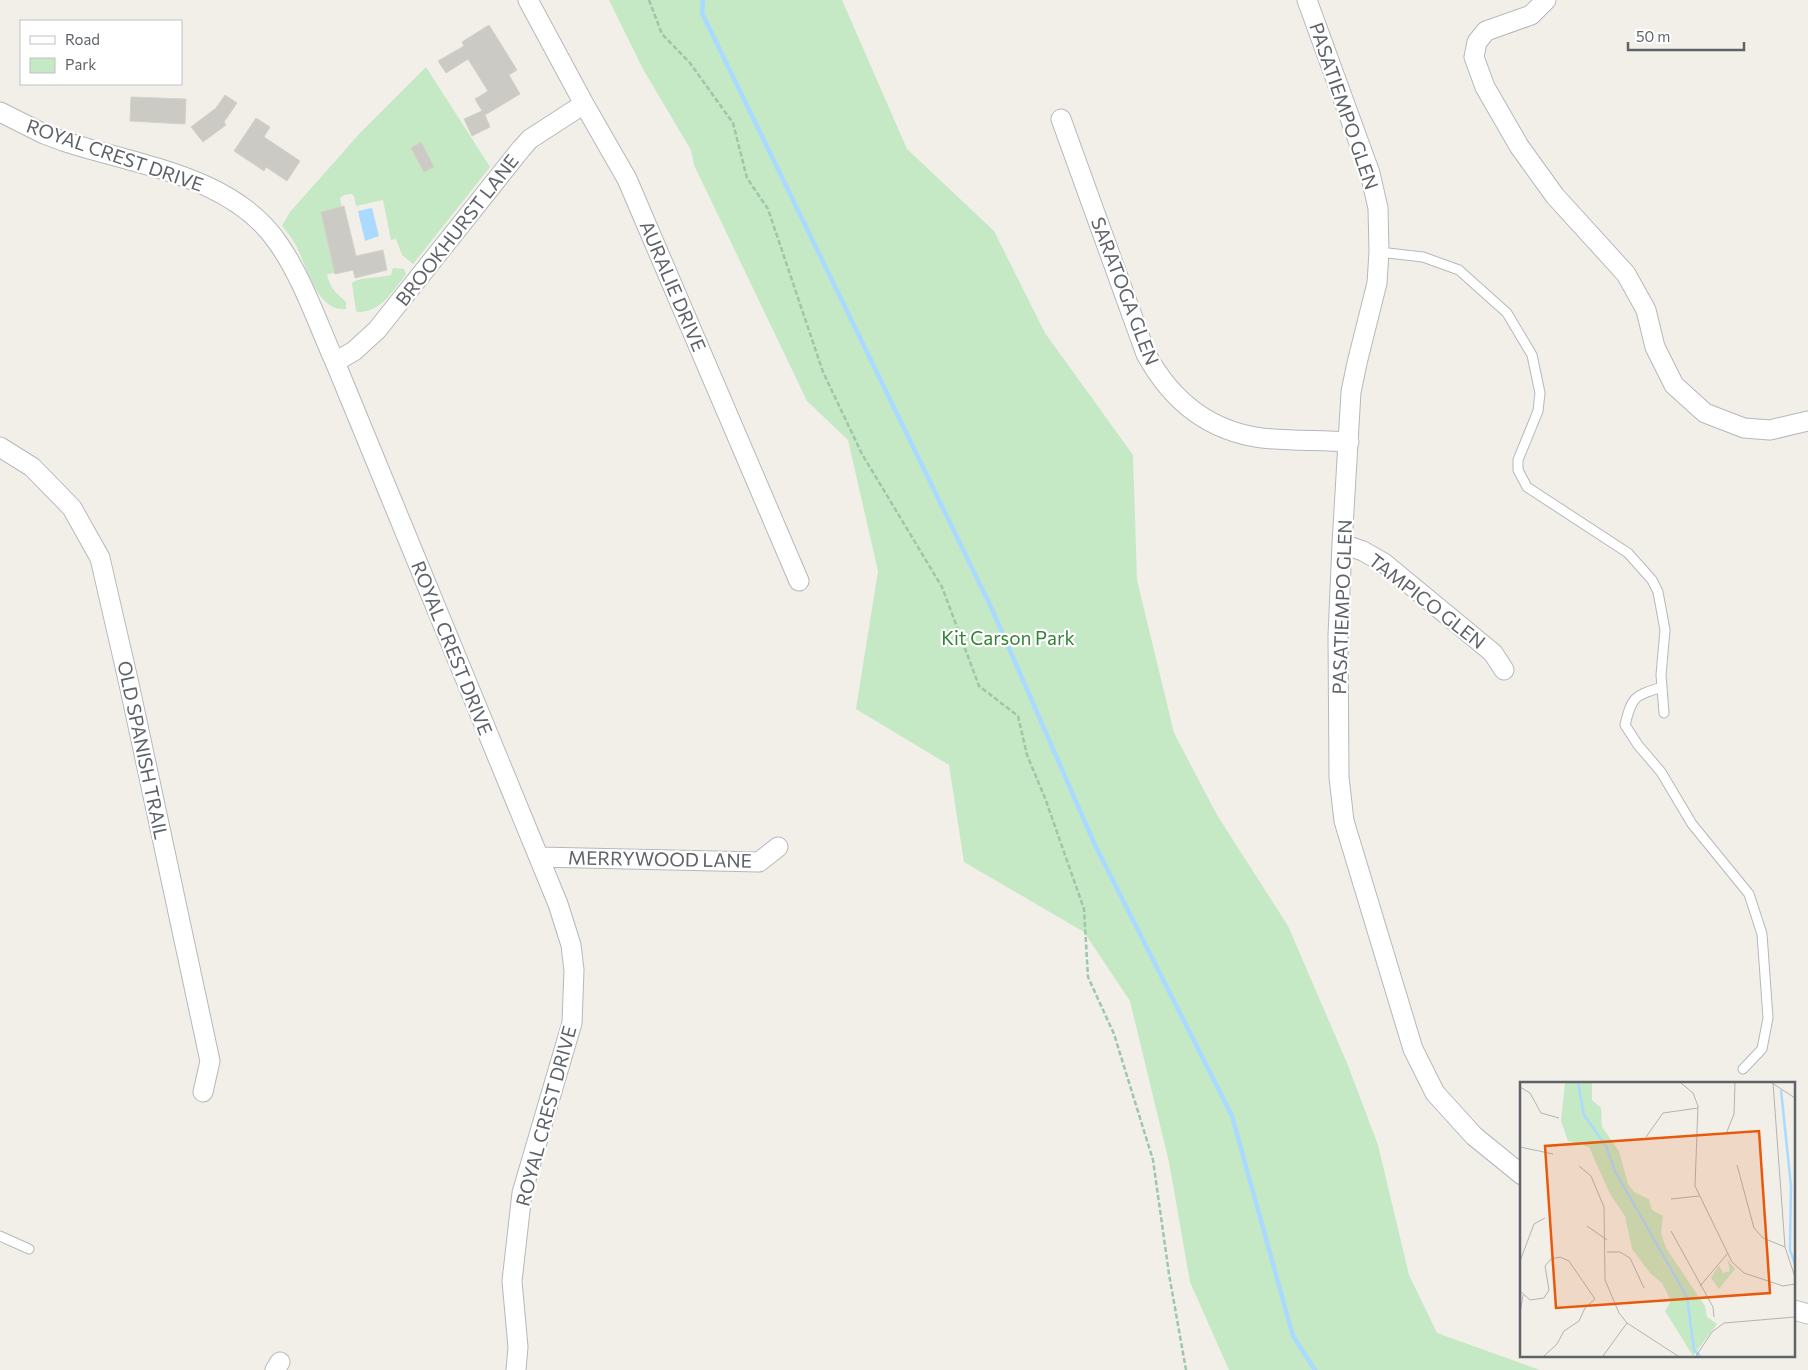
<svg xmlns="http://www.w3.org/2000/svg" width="1808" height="1370" viewBox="0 0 1808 1370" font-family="Commissioner,sans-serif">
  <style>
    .green { fill: #c5e8c5 }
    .water { fill: #aadaff }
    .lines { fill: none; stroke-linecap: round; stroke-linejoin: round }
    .stream { stroke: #aadaff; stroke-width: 4.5 }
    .building { fill: #cccac5; stroke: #d6d1c6 }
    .lane-casing { stroke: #b5b8bc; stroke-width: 11 }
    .street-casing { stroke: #b5b8bc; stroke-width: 21 }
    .path { stroke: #9cc7a9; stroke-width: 2.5; stroke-dasharray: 5 2.5; stroke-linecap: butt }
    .lane { stroke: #fff; stroke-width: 9 }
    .street { stroke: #fff; stroke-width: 19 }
    .labels { text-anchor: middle; stroke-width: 4.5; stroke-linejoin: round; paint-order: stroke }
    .street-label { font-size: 19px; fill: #5f6368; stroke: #fff }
    .park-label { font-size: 19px; fill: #348238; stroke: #fff }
    .inset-river { fill: none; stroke: #aadaff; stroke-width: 2.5 }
    .inset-road { fill: none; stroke: #b3b3b1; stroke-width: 1 }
    .view { fill: #e8590c; fill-opacity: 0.15; stroke: #e8590c; stroke-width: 2.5 }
    .inset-edge { fill: none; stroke: #5f6368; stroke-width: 2.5 }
  </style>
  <rect width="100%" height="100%" fill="#f1efe8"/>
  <path class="green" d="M 609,0 L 842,0 L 907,149 L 994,231 L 1045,333 L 1133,455 L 1137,580 L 1174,733 L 1217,815 L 1288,926 L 1347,1063 L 1378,1145 L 1409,1275 L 1437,1333 L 1540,1370 L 1229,1370 L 1190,1282 L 1169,1162 L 1130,1001 L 1084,932 L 964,862 L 949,765 L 856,709 L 878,571 L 848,440 L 807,401 L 694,165 L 691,150 L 643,69 Z
    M 426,67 L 490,167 L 413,264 L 402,255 L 396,239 L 391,240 L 383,200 L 356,206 L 354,196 L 351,194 L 344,195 L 340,198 L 342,208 L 336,273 L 327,274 C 329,287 337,294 346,302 L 346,309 C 316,313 306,261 294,242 C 291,236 286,231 282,226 L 290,212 L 361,132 Z
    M 393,268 L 404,269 L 406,274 C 394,290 380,313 358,312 L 356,311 L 352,283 C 359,277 380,278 391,275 Z"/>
  <path class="water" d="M 372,208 L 379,236 L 365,241 L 358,211 Z"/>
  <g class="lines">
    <path class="stream" d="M 703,0 L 702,13 L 991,607 L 1095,845 L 1232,1116 L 1293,1336 L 1315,1370"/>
  </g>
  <path class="building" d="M 489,25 L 517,70 L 509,75 L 520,94 L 485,115 L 490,127 L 472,136 L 464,119 L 482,111 L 475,99 L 488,91 L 468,59 L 446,73 L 438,61 L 464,46 L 462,42 Z
    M 225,95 L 237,103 L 224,122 L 226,125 L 203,142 L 191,127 L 216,108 Z
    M 131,97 L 186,99 L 185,124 L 130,121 Z
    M 256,118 L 270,127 L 264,137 L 300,161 L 287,181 L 266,167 L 264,171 L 234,151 Z
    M 421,142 L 434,167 L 424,172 L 411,148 Z
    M 344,206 L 356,256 L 383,250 L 387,270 L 355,278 L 353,270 L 335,274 L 321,212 Z"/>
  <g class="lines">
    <g class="lane-casing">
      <path id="lane" d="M 1379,252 L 1423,257 L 1459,270 L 1507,313 L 1532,355 L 1540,393 L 1538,411 L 1518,460 L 1518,470 L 1527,487 L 1628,553 L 1652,580 L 1658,592 L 1665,630 L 1661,675 L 1664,713
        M 1662,687 C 1634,696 1632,696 1625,725 L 1638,745 L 1661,772 L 1692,824 L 1749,894 L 1762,934 L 1768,1018 L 1762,1049 L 1743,1069
        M 0,1236 L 29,1249"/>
    </g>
    <g class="street-casing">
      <path id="street" d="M 528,0 L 584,104 L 627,179 L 799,581
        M 1307,0 L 1370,173 L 1378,208 L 1379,252 L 1377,283 L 1357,363 L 1351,392 L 1342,544 L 1338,636 L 1339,777 L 1344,821 L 1413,1049 L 1435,1093 L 1474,1136 L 1522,1175
        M 1546,0 L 1531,15 L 1486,31 L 1477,42 L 1474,57 L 1485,87 L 1519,146 L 1555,196 L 1626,274 L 1646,310 L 1655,347 L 1674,385 L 1705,413 L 1744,428 L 1770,430 L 1808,421
        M 0,112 L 44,134 L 63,141 C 135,165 232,175 278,243 C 303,279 317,322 335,362 L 558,904 L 571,945 L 574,970 L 572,1023 L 522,1193 L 512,1281 L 518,1347 L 516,1370
        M 1061,119 L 1146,354 C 1171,400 1208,431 1262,438 C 1290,441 1320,440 1349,442
        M 335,362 L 354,351 L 377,330 L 521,149 L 530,139 L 584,104
        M 0,447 L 32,467 L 72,508 L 100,558 L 129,684 L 210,1061 L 203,1092
        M 1342,544 L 1363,551 L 1384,563 L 1493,653 L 1504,670
        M 539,857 L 759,862 L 778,847
        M 1794,1310 L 1808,1314
        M 275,1370 L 280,1362"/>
    </g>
    <path class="path" d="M 649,0 L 662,34 L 690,63 L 733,123 L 747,178 L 768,209 L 823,372 L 862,454 L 942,587 L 979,686 L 1018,716 L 1027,755 L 1045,798 L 1084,909 L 1088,977 L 1114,1034 L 1153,1160 L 1169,1274 L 1186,1370"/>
    <use href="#lane" class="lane"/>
    <use href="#street" class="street"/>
  </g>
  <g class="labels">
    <g class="street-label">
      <text transform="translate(1344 106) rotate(71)" y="7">PASATIEMPO GLEN</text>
      <text transform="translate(115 155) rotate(19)" y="7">ROYAL CREST DRIVE</text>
      <text transform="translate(457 230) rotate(-52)" y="7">BROOKHURST LANE</text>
      <text transform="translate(673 286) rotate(67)" y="7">AURALIE DRIVE</text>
      <text transform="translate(1125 291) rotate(69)" y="7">SARATOGA GLEN</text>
      <text transform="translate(1427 601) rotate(38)" y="7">TAMPICO GLEN</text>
      <text transform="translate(1342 607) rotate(-88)" y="7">PASATIEMPO GLEN</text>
      <text transform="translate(452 648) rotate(68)" y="7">ROYAL CREST DRIVE</text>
      <text transform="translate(143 750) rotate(78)" y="7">OLD SPANISH TRAIL</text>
      <text transform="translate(660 859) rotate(1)" y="7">MERRYWOOD LANE</text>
      <text transform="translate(546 1116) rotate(-75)" y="7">ROYAL CREST DRIVE</text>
    </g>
    <g class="park-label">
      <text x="1008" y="645">Kit Carson Park</text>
    </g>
  </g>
  <g transform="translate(1520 1082)">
    <rect width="275" height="275" fill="#f1efe8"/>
    <path d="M 45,1 L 72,1 L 72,18 L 81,26 L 82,45 L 99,69 L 108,102 L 114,110 L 129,117 L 132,128 L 143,134 L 141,151 L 146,166 L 185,224 L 187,235 L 197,242 L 173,274 L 145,229 L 151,219 L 142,201 L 131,192 L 112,167 L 105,134 L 90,112 L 69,65 L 48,59 L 41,39 ZM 207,177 L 215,187 L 199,207 L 191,196 L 199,183 L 203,191 L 210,189 Z" fill="#c5e8c5"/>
    <path class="inset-river" d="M 58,1 L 64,33 L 86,64 L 95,89 L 167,215 L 174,268 L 180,274M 261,8 L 271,104 L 270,168 L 275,182"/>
    <path class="inset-road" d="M 161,1 L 173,11 L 178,24 L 175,104 L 212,180 L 224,191 L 263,204 L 275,202M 252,1 L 275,16M 253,1 L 265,165 L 275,195M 0,5 L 10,11 L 21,31 L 39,36M 206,52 L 214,32 L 215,1M 126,55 L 143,31 L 178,26M 0,65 L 33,72M 217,83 L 234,146 L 243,156 L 265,165M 59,84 L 71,94 L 84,125 L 85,198 L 99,231 L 107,241 L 158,274M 151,117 L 179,114M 67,144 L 87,158M 151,149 L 193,225 L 194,235M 87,170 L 100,170 L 110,176 L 124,206M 0,179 L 14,142 L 25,136M 180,204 L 208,171M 0,209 L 10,218 L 24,216 L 29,208 L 25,184 L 31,177 L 40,175 L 49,179 L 75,217 L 65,226 L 59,239 L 44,249 L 37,262 L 24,274M 0,231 L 3,213M 83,274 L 107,241M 176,274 L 192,250 L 204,241 L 275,235"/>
    <path class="view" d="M 239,49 L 250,211 L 36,226 L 25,64 Z"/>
    <rect width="275" height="275" class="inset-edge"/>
  </g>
  <rect x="20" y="20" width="162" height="65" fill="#ffffff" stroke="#bfc1c3"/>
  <rect x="30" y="36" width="25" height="8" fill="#ffffff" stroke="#bfc1c3"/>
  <text x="65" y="45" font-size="15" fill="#5f6368">Road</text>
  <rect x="30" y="58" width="25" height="15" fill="#c5e8c5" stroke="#bfc1c3"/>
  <text x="65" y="70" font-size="15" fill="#5f6368">Park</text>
  <path d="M1628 42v8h116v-8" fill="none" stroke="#5f6368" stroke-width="2.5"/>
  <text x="1636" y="42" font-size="15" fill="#5f6368" stroke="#ffffff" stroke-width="4" paint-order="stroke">50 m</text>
</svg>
